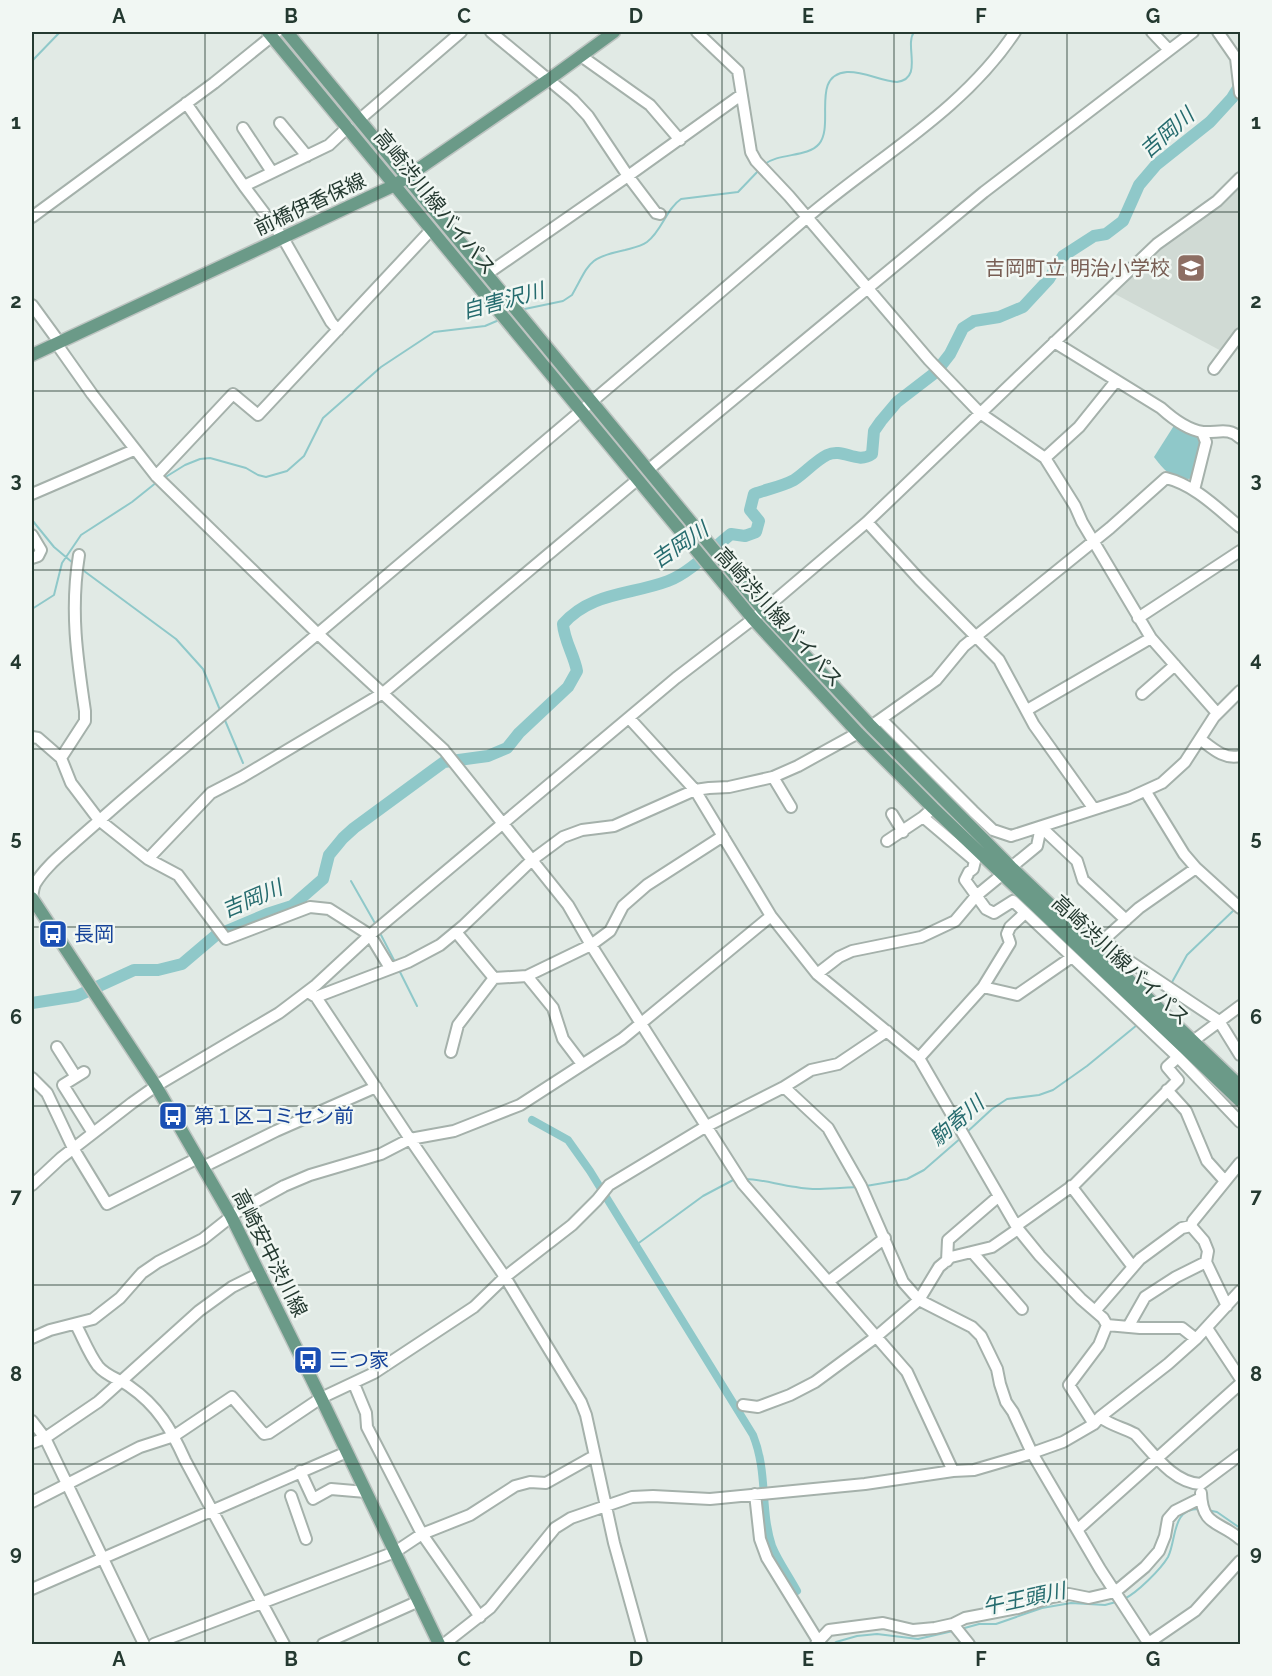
<svg xmlns="http://www.w3.org/2000/svg" width="1272" height="1676" viewBox="0 0 1272 1676" font-family="Raleway,'Noto Sans JP',sans-serif">
  <style>
    .built { fill: #d0dad4 }
    .water { fill: #8fc8c9 }
    .lines { fill: none; stroke-linecap: round; stroke-linejoin: round }
    .stream { stroke: #8fc8c9; stroke-width: 2 }
    .canal { stroke: #8fc8c9; stroke-width: 8 }
    .river { stroke: #8fc8c9; stroke-width: 12 }
    .minor-casing { stroke: #a5b1ab; stroke-width: 14 }
    .major-casing { stroke: #bdc4c1; stroke-width: 15 }
    .minor { stroke: #fff; stroke-width: 10 }
    .major { stroke: #6b9a88; stroke-width: 12 }
    .grid { fill: none; stroke: #243930; stroke-width: 1.5; stroke-opacity: 0.55 }
    .labels { text-anchor: middle; stroke-width: 5; stroke-linejoin: round; paint-order: stroke }
    .street-label { font-size: 20px; fill: #243930; stroke: #f1f7f3 }
    .education-label { font-size: 20px; fill: #785e54; stroke: #f1f7f3; text-anchor: end }
    .transit-label { font-size: 20px; fill: #164399; stroke: #f1f7f3; text-anchor: start }
    .water-label { font-size: 21px; font-style: italic; fill: #256b6e; stroke: #f1f7f3 }
    .neatline { fill: none; stroke: #243930; stroke-width: 2 }
    .grid-label { font-size: 20px; text-anchor: middle; font-weight: bold; fill: #243930 }
  </style>
  <rect width="100%" height="100%" fill="#e1eae5"/>
  <path class="built" d="M 1240,185 L 1240,325 L 1225,353 L 1115,294 L 1168,242 L 1233,194 Z"/>
  <path class="water" d="M 1175,424 L 1202,435 L 1195,478 C 1175,482 1165,472 1154,457 Z"/>
  <g class="lines">
    <path class="stream" d="M 32,61 L 60,32
      M 763,165 C 780,152 807,158 819,144 C 835,125 810,75 847,72 C 864,71 880,81 897,82 C 924,78 904,46 914,32
      M 520,310 L 563,301 L 572,295 C 590,263 587,258 625,250 C 632,248 640,247 647,242 C 662,231 666,209 681,199 L 738,192 L 760,169
      M 164,478 L 185,465 L 200,459 L 210,458 L 246,468 L 258,475 L 266,477 L 287,471 L 304,456 L 323,418 L 381,367 L 434,332 L 485,326 L 499,320
      M 32,520 L 54,547 L 73,563
      M 80,568 L 176,639 L 203,669 L 220,710
      M 32,609 L 54,595 L 62,563 L 81,535 L 132,502 L 157,482
      M 224,718 L 243,763
      M 351,881 L 376,925
      M 380,933 L 395,962
      M 399,970 L 417,1006
      M 1171,984 L 1187,955 L 1235,909
      M 1159,1004 L 1168,992
      M 966,1133 L 992,1109 L 1007,1099 L 1039,1095 L 1053,1090 L 1087,1066 L 1137,1025
      M 744,1179 C 762,1179 778,1185 796,1187 C 816,1191 837,1188 857,1187
      M 866,1186 L 907,1179 L 924,1170 L 962,1137
      M 636,1245 L 703,1196 L 735,1179
      M 1207,1510 L 1217,1512 L 1240,1528
      M 1124,1599 C 1137,1593 1161,1569 1168,1557 C 1177,1539 1171,1507 1201,1509
      M 961,1629 L 979,1624 L 996,1624 L 1042,1608 L 1071,1603 L 1105,1605 L 1116,1602
      M 833,1644 L 836,1642 L 857,1636 L 877,1634 L 918,1639 L 953,1631"/>
    <path class="canal" d="M 532,1120 L 568,1140 L 590,1171 L 753,1435 C 768,1472 760,1509 772,1546 C 778,1561 789,1576 797,1591"/>
    <path class="river" d="M 32,1003 L 77,996 L 134,970 L 158,970 L 182,964 L 215,936 L 267,914 L 292,906 L 323,879 L 329,855 L 343,838 L 354,828 L 444,762 L 488,756 L 507,748 L 519,733 L 568,687 L 577,671 C 574,655 564,640 563,624 C 591,592 631,595 668,581 C 691,572 712,549 731,534 L 745,536 L 756,532 L 759,521 L 750,510 L 754,494 C 767,489 781,487 794,480 C 805,473 815,461 827,455 C 843,447 857,465 872,454 L 874,431 L 881,421 L 897,402 L 936,372 L 950,354 L 963,328 L 974,321 L 999,317 L 1023,307 L 1049,279 L 1063,256 L 1094,236 L 1106,234 L 1123,221 L 1139,185 L 1156,165 L 1210,122 L 1232,98 L 1240,85"/>
    <g class="minor-casing">
      <path id="minor" d="M 491,32 L 573,100 L 588,116 L 628,176 L 656,213 L 660,214
        M 697,32 L 738,71 L 751,152 L 756,161 L 789,196 L 929,360 L 980,413 L 1045,458 L 1075,506 L 1082,522 L 1151,638 L 1217,713
        M 1152,32 L 1169,50
        M 1218,32 L 1236,58 L 1240,93
        M 581,56 L 650,105 L 680,140
        M 186,103 L 244,186 L 329,145 L 348,127
        M 360,119 L 461,32
        M 280,123 L 307,156
        M 243,128 L 272,172
        M 244,186 L 283,238 L 331,322 L 338,330
        M 32,217 L 214,83 L 277,32
        M 487,274 L 628,176 L 741,95
        M 32,305 L 59,342
        M 1054,342 L 1161,408 C 1172,418 1188,430 1203,432 C 1218,433 1229,427 1240,438
        M 56,343 L 92,394 L 156,476 L 317,633 L 444,750 L 568,905 L 591,945 L 743,1184 L 907,1372 L 953,1471
        M 1214,369 L 1240,334
        M 1045,458 L 1079,427 L 1116,381
        M 648,470 L 984,192 L 1193,32
        M 156,476 L 233,394 L 258,415 L 431,230
        M 1194,490 L 1206,442 L 1202,432
        M 32,494 L 134,450
        M 867,522 L 919,579 L 999,660 L 1034,725 L 1094,809
        M 32,535 L 41,550 L 38,556 L 32,558
        M 1138,618 L 1240,551
        M 1142,694 L 1175,665
        M 1027,710 L 1151,638
        M 629,718 L 695,790 L 771,916 L 817,974 L 919,1058 L 1018,1229 L 1040,1256 L 1081,1299 L 1103,1318 L 1107,1325 L 1140,1328 L 1182,1328 L 1196,1339
        M 881,719 L 936,680 L 964,646 L 1110,528 L 1166,478 C 1195,485 1218,509 1240,527
        M 871,726 L 881,719 L 973,811 L 993,830 L 1011,836 L 1129,798 L 1162,783 L 1185,762 L 1214,717 L 1240,691
        M 32,737 L 38,738 L 61,758 L 71,783 L 99,820 L 148,859 L 178,875 L 226,939 L 310,907 L 329,909 L 370,935 L 390,968
        M 1200,739 C 1212,748 1224,760 1240,756
        M 61,758 L 85,721 L 85,711 C 77,657 70,610 79,555
        M 773,777 L 791,807
        M 1146,792 L 1184,854 L 1196,868 L 1240,908
        M 933,808 L 923,817 L 975,861 L 973,869 L 969,872 L 965,880 L 986,909 L 994,913 L 1013,901 L 1178,1057 L 1167,1067 L 1178,1080 L 1075,1184 L 1016,1226
        M 892,814 L 903,832
        M 1041,827 L 1077,861 L 1083,880 L 1126,920
        M 887,841 L 923,817
        M 148,859 L 211,793 L 242,777 L 383,693 L 637,480
        M 32,897 C 33,892 33,889 35,884 C 45,867 62,854 76,841 C 112,809 149,777 186,746 C 391,570 600,397 804,220 C 876,158 962,112 1015,32
        M 456,932 L 494,978
        M 1104,940 L 1123,957 L 1219,1021 L 1240,1055
        M 1100,943 L 1139,908 L 1196,868
        M 817,974 L 839,957 L 852,951 L 921,937 L 955,921 L 976,896 L 1037,846 L 1041,827
        M 527,976 L 553,1008 L 563,1039 L 582,1064
        M 983,987 L 1017,995 L 1072,957
        M 311,994 L 316,997 L 408,962 L 440,945 L 463,926 L 532,860 L 563,837 L 582,830 L 614,826 L 695,790 L 709,788 L 729,787 L 773,777 L 798,766 L 858,733
        M 316,997 L 410,1139 L 505,1277 L 581,1402 L 586,1415 L 614,1543 L 642,1644
        M 1193,1041 L 1240,1006
        M 57,1047 L 76,1077
        M 451,1052 L 458,1025 L 494,978 L 527,976 L 591,945 L 610,931 L 623,906 L 647,885 L 723,836
        M 1178,1057 L 1240,1122
        M 919,1058 L 983,987 L 1010,943 L 1007,934 L 1010,927 L 1025,913
        M 84,1072 L 63,1085 L 93,1133
        M 32,1078 L 47,1093 L 73,1148 L 107,1204 L 198,1158
        M 784,1087 L 828,1128 L 861,1186 L 903,1282 L 919,1300 L 972,1327 L 981,1336 L 997,1369 L 1000,1384 L 1006,1402 L 1013,1412 L 1032,1453 L 1100,1569 L 1149,1644
        M 1167,1090 L 1186,1111 L 1207,1161 L 1225,1181
        M 203,1167 L 276,1131 L 376,1087
        M 32,1185 L 61,1158 L 132,1103 L 156,1086 L 279,1013 L 316,985 L 370,935 L 676,678 L 753,619 L 867,522 L 1157,244 L 1217,201 L 1240,178
        M 1071,1186 L 1133,1267
        M 972,1252 L 1022,1309
        M 947,1261 L 948,1240 L 999,1196
        M 828,1282 L 885,1238
        M 1227,1306 L 1206,1262 L 1208,1251 L 1204,1241 L 1191,1226 L 1193,1221 L 1240,1163
        M 1095,1311 L 1140,1259 L 1182,1228 L 1191,1226
        M 76,1325 C 83,1338 89,1354 98,1366 C 106,1376 119,1379 129,1386 C 158,1406 171,1429 185,1460 L 284,1644
        M 1128,1327 L 1145,1297 L 1176,1277 L 1206,1262
        M 1207,1328 L 1240,1378
        M 32,1338 L 50,1330 L 93,1319 L 120,1298 L 142,1273 L 158,1262 L 203,1239 L 237,1212 L 284,1186 L 310,1175 L 381,1154 L 410,1139 L 454,1131 L 520,1105 L 622,1039 L 771,916
        M 354,1384 L 366,1413 L 367,1427 L 422,1534 L 480,1617
        M 743,1405 L 758,1407 L 790,1395 L 815,1382 L 876,1337 L 919,1300 L 939,1267 L 951,1257 L 992,1247 L 1018,1229
        M 1100,1417 L 1168,1364 L 1196,1339 L 1240,1291
        M 32,1421 L 45,1438 L 144,1644
        M 1094,1424 L 1069,1385 L 1099,1345 L 1107,1325
        M 32,1443 L 45,1438 L 98,1402 L 199,1311 L 232,1287 L 260,1273
        M 300,1471 L 313,1499 L 331,1489 L 366,1492
        M 1201,1493 C 1202,1527 1220,1521 1240,1539
        M 755,1494 L 760,1539 L 767,1558 L 820,1644
        M 291,1496 L 306,1539
        M 32,1502 L 140,1447 L 174,1436 L 232,1397 L 264,1434 L 269,1433 L 321,1398 L 374,1373 L 474,1307 L 505,1277 L 572,1225 L 597,1200 L 609,1185 L 705,1127 L 784,1087 L 811,1070 L 838,1064 L 887,1031
        M 1077,1530 L 1240,1384
        M 32,1589 L 347,1452
        M 953,1624 L 969,1644
        M 154,1644 L 395,1552 L 422,1534 L 470,1515 L 515,1486 L 530,1482 L 546,1483 L 594,1456
        M 323,1644 L 419,1601
        M 444,1644 L 490,1608 L 555,1528 L 571,1518 L 632,1497 L 653,1496 L 710,1499 L 865,1484 L 953,1471 L 974,1470 L 1032,1453 L 1063,1442 L 1094,1424 L 1100,1417 C 1112,1426 1122,1427 1135,1434 C 1153,1453 1173,1483 1201,1484 L 1240,1455
        M 816,1644 L 829,1630 L 883,1623 L 913,1630 L 935,1628 L 953,1624 L 965,1618 L 1018,1608 L 1052,1597 L 1069,1594 L 1089,1598 L 1115,1592 L 1145,1567 L 1159,1551 L 1165,1536 L 1168,1519 L 1175,1511 L 1201,1498
        M 1147,1644 L 1195,1611 L 1240,1561"/>
    </g>
    <g class="major-casing">
      <path id="major" d="M 268,32 L 753,619 L 858,733 L 933,808 L 1240,1101
        M 287,32 L 719,556 L 763,610 L 871,726 L 1011,867 L 1240,1086
        M 32,355 L 395,185 L 548,80 L 614,32
        M 32,898 L 156,1086 L 231,1216 L 321,1398 L 439,1644"/>
    </g>
    <use href="#minor" class="minor"/>
    <use href="#major" class="major"/>
  </g>
  <path class="grid" d="M 205,32 L 205,1644M 378,32 L 378,1644M 550,32 L 550,1644M 722,32 L 722,1644M 894,32 L 894,1644M 1067,32 L 1067,1644M 32,212 L 1240,212M 32,391 L 1240,391M 32,570 L 1240,570M 32,749 L 1240,749M 32,927 L 1240,927M 32,1106 L 1240,1106M 32,1285 L 1240,1285M 32,1464 L 1240,1464"/>
  <defs>
    <g id="school-square" transform="scale(1.5)"><rect x="-9" y="-9" width="18" height="18" rx="4" fill="#8d6e63" stroke="#f1f7f3"/><path d="M0-5L7-2L0 1L-7-2ZM-4 1L0 2.5L4 1V4Q0 6-4 4Z" fill="#fff"/></g>
    <g id="bus-square" transform="scale(1.5)"><rect x="-9" y="-9" width="18" height="18" rx="4" fill="#1a4fb4" stroke="#f1f7f3"/><path d="M-5-6H5V4H4V6H2V4H-2V6H-4V4H-5ZM-3.5-4V0h7V-4ZM-3.5 1.2v1.5H-2V1.2ZM2 1.2v1.5H3.5V1.2Z" fill="#fff"/></g>
  </defs>
  <g fill-rule="evenodd">
    <use href="#school-square" x="1191" y="268"/>
    <use href="#bus-square" x="53" y="934"/>
    <use href="#bus-square" x="173" y="1116"/>
    <use href="#bus-square" x="308" y="1360"/>
  </g>
  <g class="labels">
    <g class="street-label">
      <text transform="translate(435 202) rotate(51)" y="7">高崎渋川線バイパス</text>
      <text transform="translate(310 204) rotate(-25)" y="7">前橋伊香保線</text>
      <text transform="translate(779 617) rotate(48)" y="7">高崎渋川線バイパス</text>
      <text transform="translate(1121 960) rotate(43)" y="7">高崎渋川線バイパス</text>
      <text transform="translate(270 1253) rotate(63)" y="7">高崎安中渋川線</text>
    </g>
    <g class="education-label">
      <text x="1170" y="275">吉岡町立 明治小学校</text>
    </g>
    <g class="transit-label">
      <text x="74" y="941">長岡</text>
      <text x="194" y="1123">第１区コミセン前</text>
      <text x="329" y="1367">三つ家</text>
    </g>
    <g class="water-label">
      <text transform="translate(1167 133) rotate(-41)" y="7">吉岡川</text>
      <text transform="translate(503 301) rotate(-15)" y="7">自害沢川</text>
      <text transform="translate(680 545) rotate(-34)" y="7">吉岡川</text>
      <text transform="translate(252 899) rotate(-23)" y="7">吉岡川</text>
      <text transform="translate(957 1121) rotate(-41)" y="7">駒寄川</text>
      <text transform="translate(1024 1599) rotate(-12)" y="7">午王頭川</text>
    </g>
  </g>
  <rect width="1272" height="1676" fill="none" stroke="#f1f7f3" stroke-width="66"/>
  <rect x="33" y="33" width="1206" height="1610" class="neatline"/>
  <g class="grid-label">
    <text x="119" y="23">A</text>
    <text x="291" y="23">B</text>
    <text x="464" y="23">C</text>
    <text x="636" y="23">D</text>
    <text x="808" y="23">E</text>
    <text x="981" y="23">F</text>
    <text x="1153" y="23">G</text>
    <text x="16" y="129">1</text>
    <text x="1256" y="129">1</text>
    <text x="16" y="308">2</text>
    <text x="1256" y="308">2</text>
    <text x="16" y="487">3</text>
    <text x="1256" y="487">3</text>
    <text x="16" y="666">4</text>
    <text x="1256" y="666">4</text>
    <text x="16" y="845">5</text>
    <text x="1256" y="845">5</text>
    <text x="16" y="1024">6</text>
    <text x="1256" y="1024">6</text>
    <text x="16" y="1203">7</text>
    <text x="1256" y="1203">7</text>
    <text x="16" y="1381">8</text>
    <text x="1256" y="1381">8</text>
    <text x="16" y="1560">9</text>
    <text x="1256" y="1560">9</text>
    <text x="119" y="1666">A</text>
    <text x="291" y="1666">B</text>
    <text x="464" y="1666">C</text>
    <text x="636" y="1666">D</text>
    <text x="808" y="1666">E</text>
    <text x="981" y="1666">F</text>
    <text x="1153" y="1666">G</text>
  </g>
</svg>
